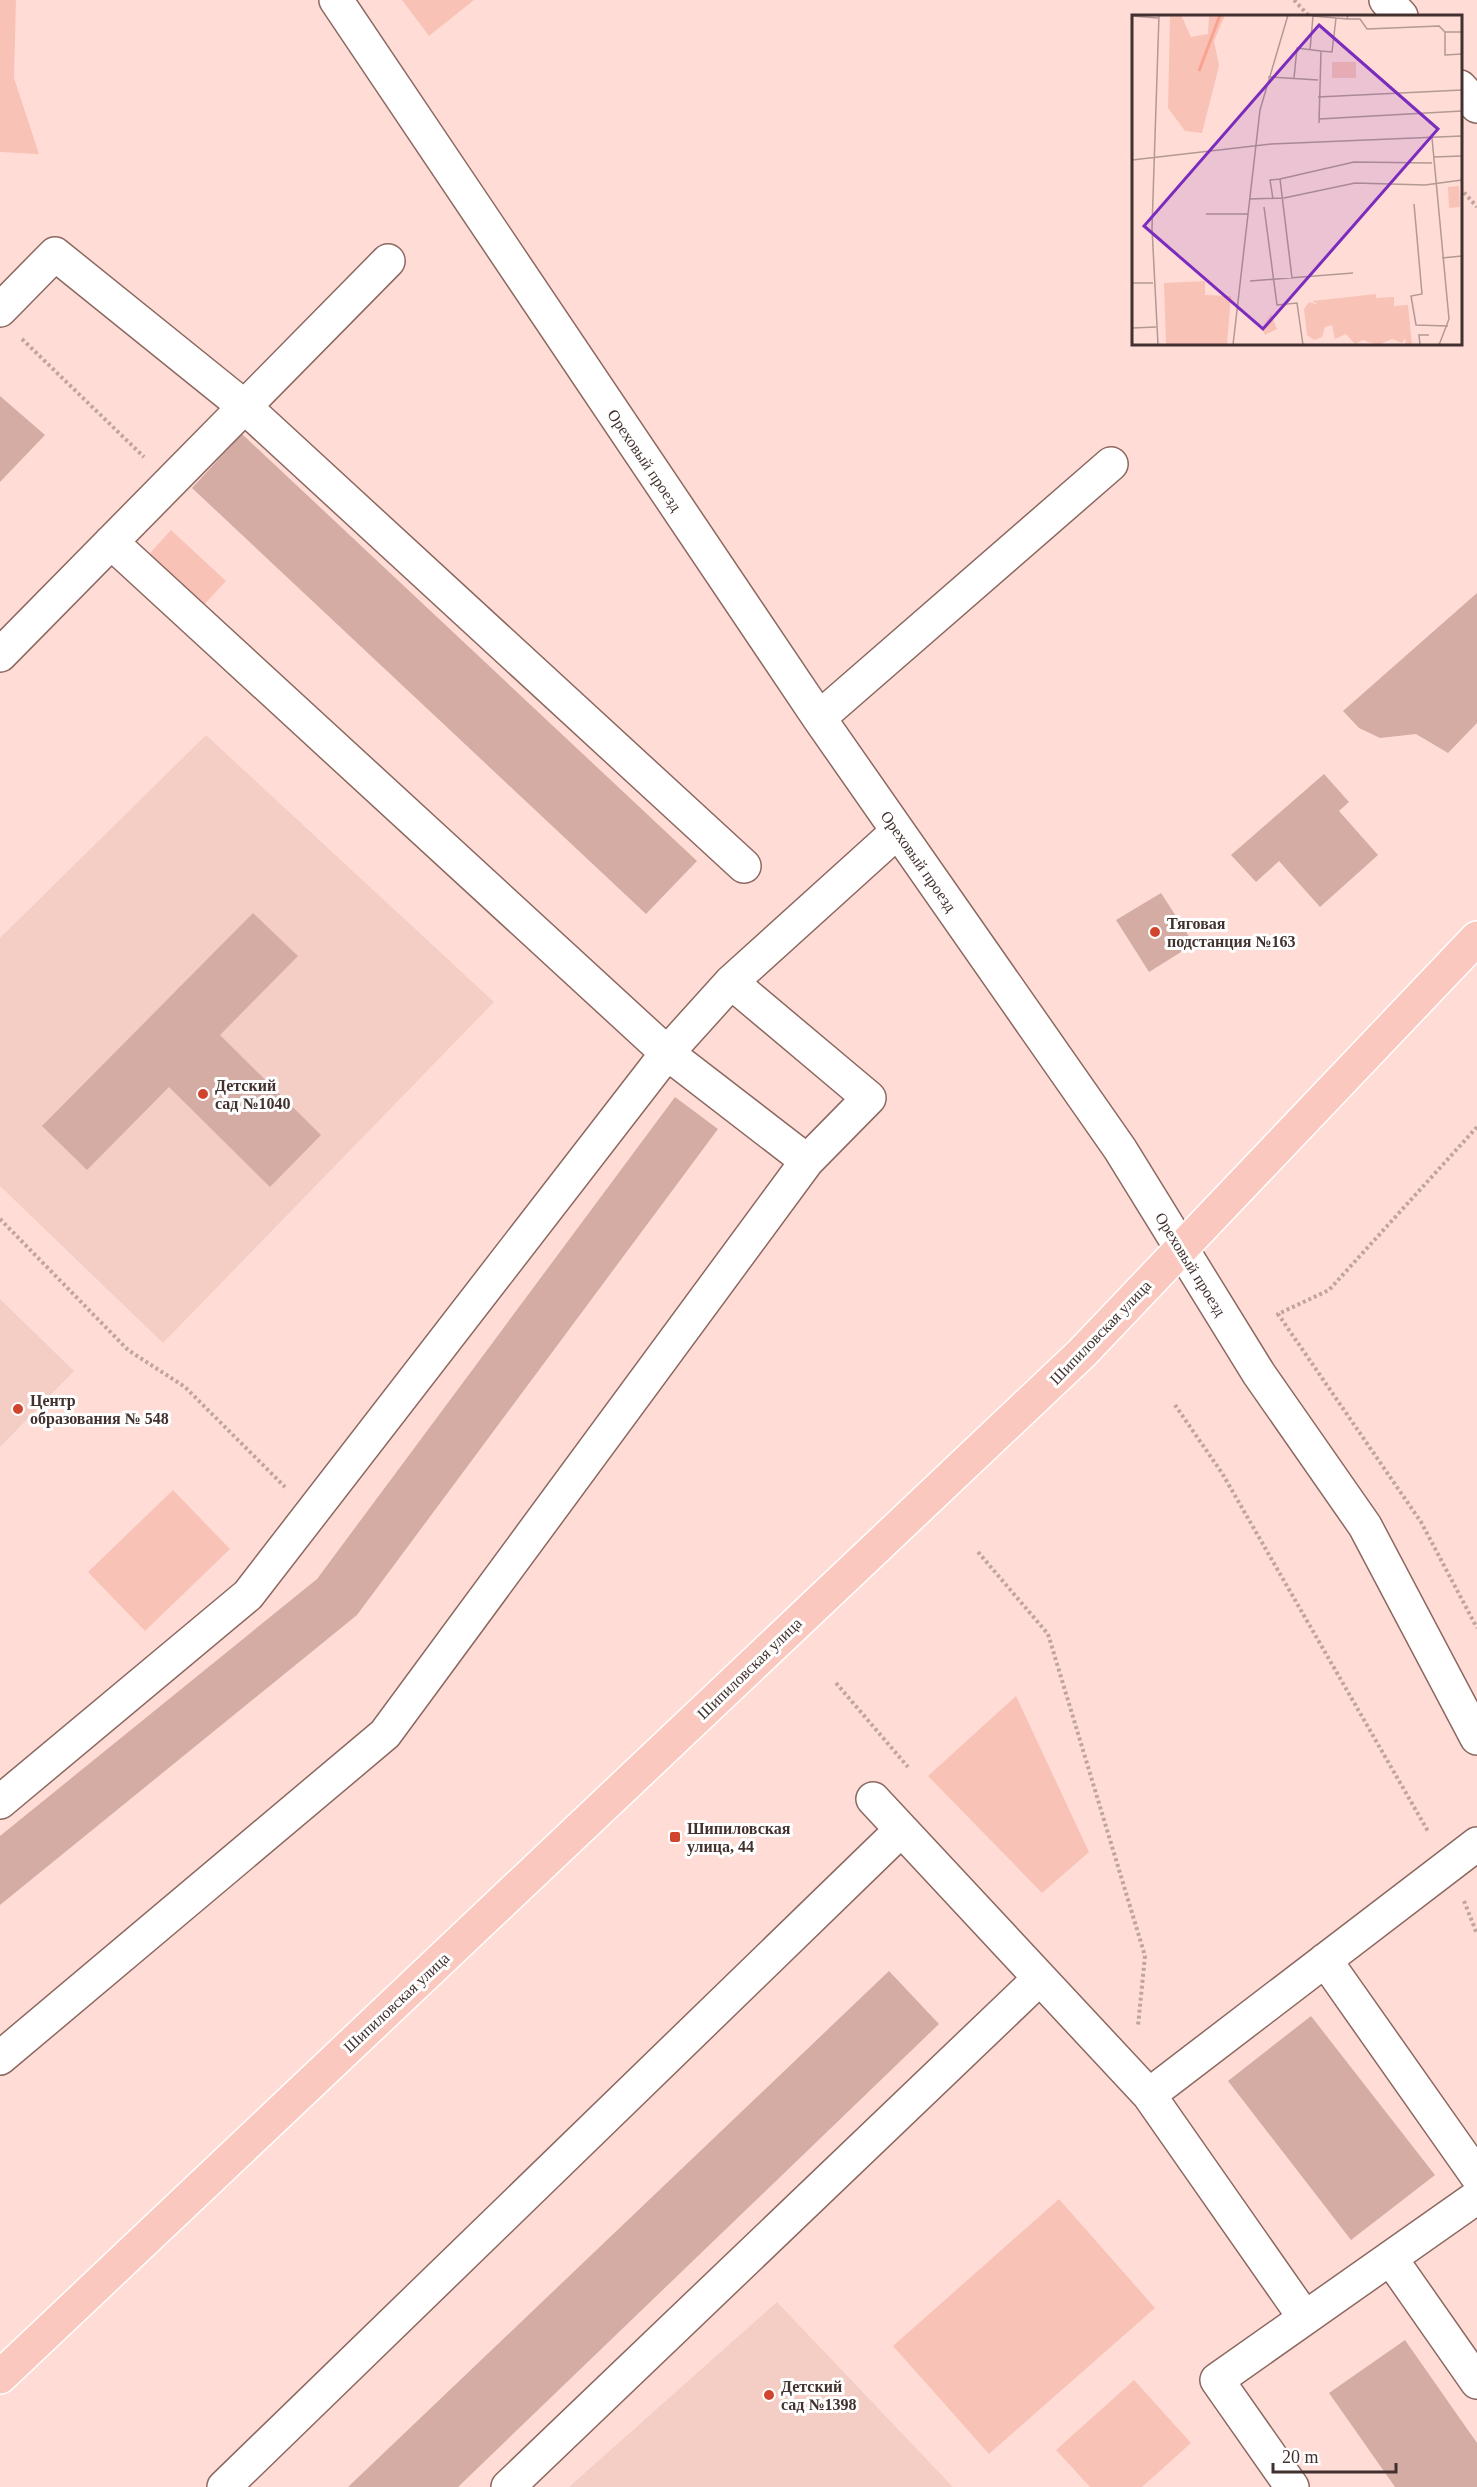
<svg xmlns="http://www.w3.org/2000/svg" width="1477" height="2487" viewBox="0 0 1477 2487" font-family="'Times New Roman',serif">
  <style>
    .built { fill: #f4cdc5 }
    .green { fill: #f9c2b6 }
    .building { fill: #d4aca4 }
    .lines { fill: none; stroke-linecap: round; stroke-linejoin: round }
    .minor-casing { stroke: #8c6860; stroke-width: 36 }
    .major-casing { stroke: #fff; stroke-width: 36 }
    .path { stroke: #c0a49e; stroke-width: 4; stroke-dasharray: 3 3; stroke-linecap: butt }
    .minor { stroke: #fff; stroke-width: 33 }
    .major { stroke: #fbc8bf; stroke-width: 33 }
    .poi-dot { fill: #d1452f; stroke: #fff; stroke-width: 2 }
    .labels { text-anchor: middle; stroke-width: 6; stroke-linejoin: round; paint-order: stroke }
    .street-label { font-size: 16px; fill: #42312e; stroke: #fff }
    .poi-label { font-size: 16px; font-weight: bold; fill: #42312e; stroke: #fff; text-anchor: start }
    .inset-river { fill: none; stroke: #faa190; stroke-width: 3 }
    .inset-road { fill: none; stroke: #b39893; stroke-width: 1.5 }
    .view { fill: #7b2cbf; fill-opacity: 0.15; stroke: #7b2cbf; stroke-width: 3 }
    .inset-edge { fill: none; stroke: #42312e; stroke-width: 3 }
  </style>
  <rect width="100%" height="100%" fill="#ffddd6"/>
  <path class="built" d="M 206,735 L 494,1002 L 163,1343 L 0,1186 L 0,938 Z
    M 0,1299 L 74,1371 L 0,1447 Z
    M 777,2302 L 953,2487 L 569,2487 Z"/>
  <path class="green" d="M 0,0 L 16,0 L 14,78 L 39,154 L 0,152 Z
    M 402,0 L 474,0 L 429,36 Z
    M 171,530 L 226,581 L 198,611 L 143,561 Z
    M 173,1490 L 230,1549 L 145,1631 L 88,1572 Z
    M 1016,1696 L 1089,1852 L 1042,1893 L 928,1776 Z
    M 1059,2199 L 1155,2308 L 989,2454 L 893,2346 Z
    M 1134,2380 L 1191,2443 L 1142,2487 L 1090,2487 L 1056,2450 Z"/>
  <path class="building" d="M 0,396 L 45,435 L 0,482 Z
    M 242,434 L 697,861 L 646,914 L 192,488 Z
    M 1477,593 L 1477,723 L 1448,753 L 1416,734 L 1380,738 L 1359,728 L 1343,711 Z
    M 1324,774 L 1349,802 L 1339,811 L 1378,855 L 1320,907 L 1279,861 L 1256,882 L 1231,855 Z
    M 1161,893 L 1194,944 L 1149,972 L 1116,920 Z
    M 253,913 L 298,956 L 220,1035 L 321,1135 L 270,1187 L 169,1087 L 87,1170 L 42,1126 Z
    M 675,1097 L 718,1129 L 357,1615 L 0,1905 L 0,1836 L 317,1579 Z
    M 889,1971 L 939,2024 L 458,2487 L 348,2487 Z
    M 1311,2016 L 1435,2175 L 1351,2240 L 1228,2081 Z
    M 1405,2340 L 1477,2443 L 1477,2487 L 1395,2487 L 1329,2393 Z"/>
  <g class="lines">
    <g class="minor-casing">
      <path id="minor" d="M 336,0 L 819,718 L 1120,1149 L 1259,1374 L 1365,1526 L 1477,1738
        M 1386,0 L 1401,16
        M 1460,87 L 1477,106
        M 0,310 L 55,254 L 246,408 L 744,866
        M 111,542 L 667,1053 L 807,1161 L 869,1098 L 731,982
        M 0,655 L 388,261
        M 819,718 L 1111,464
        M 873,1799 L 1149,2095 L 1305,2318 L 1217,2380 L 1292,2487
        M 0,1802 L 248,1595 L 667,1053 L 731,982 L 898,831
        M 1325,1960 L 1477,2176
        M 0,2058 L 385,1734 L 807,1161
        M 1149,2095 L 1477,1844
        M 1391,2259 L 1477,2382
        M 1305,2318 L 1477,2197
        M 224,2487 L 900,1831
        M 508,2487 L 1039,1979"/>
    </g>
    <g class="major-casing">
      <path id="major" d="M 0,2377 L 1082,1353 L 1477,938"/>
    </g>
    <path class="path" d="M 1294,0 L 1309,16
      M 1460,188 L 1477,207
      M 22,339 L 144,457
      M 1477,1127 L 1329,1290 L 1278,1314 L 1421,1522 L 1477,1628
      M 0,1219 L 128,1350 L 185,1387 L 285,1487
      M 1175,1405 L 1222,1473 L 1429,1833
      M 978,1552 L 1048,1634 L 1145,1956 L 1138,2026
      M 836,1683 L 908,1767
      M 1464,1901 L 1477,1934"/>
    <use href="#minor" class="minor"/>
    <use href="#major" class="major"/>
  </g>
  <g class="poi-dot">
    <circle cx="1155" cy="932" r="6"/>
    <circle cx="203" cy="1094" r="6"/>
    <circle cx="18" cy="1409" r="6"/>
    <rect x="669" y="1831" width="12" height="12" rx="3"/>
    <circle cx="769" cy="2395" r="6"/>
  </g>
  <g class="labels">
    <g class="street-label">
      <text transform="translate(645 460) rotate(56)" y="6">Ореховый проезд</text>
      <text transform="translate(919 861) rotate(55)" y="6">Ореховый проезд</text>
      <text transform="translate(1191 1264) rotate(58)" y="6">Ореховый проезд</text>
      <text transform="translate(1100 1332) rotate(-46)" y="6">Шипиловская улица</text>
      <text transform="translate(749 1668) rotate(-44)" y="6">Шипиловская улица</text>
      <text transform="translate(396 2002) rotate(-43)" y="6">Шипиловская улица</text>
    </g>
    <g class="poi-label">
      <text x="1167" y="929">Тяговая<tspan x="1167" dy="18">подстанция №163</tspan></text>
      <text x="215" y="1091">Детский<tspan x="215" dy="18">сад №1040</tspan></text>
      <text x="30" y="1406">Центр<tspan x="30" dy="18">образования № 548</tspan></text>
      <text x="687" y="1834">Шипиловская<tspan x="687" dy="18">улица, 44</tspan></text>
      <text x="781" y="2392">Детский<tspan x="781" dy="18">сад №1398</tspan></text>
    </g>
  </g>
  <g transform="translate(1132 15)">
    <rect width="330" height="330" fill="#ffddd6"/>
    <path d="M 38,0 L 49,0 L 59,22 L 76,19 L 77,0 L 93,0 L 82,26 L 87,51 L 70,118 L 53,116 L 36,93 ZM 200,47 L 224,47 L 224,63 L 200,63 ZM 327,171 L 328,192 L 317,193 L 316,172 ZM 73,266 L 73,280 L 99,281 L 95,330 L 34,330 L 32,268 ZM 244,279 L 244,283 L 262,282 L 262,291 L 276,290 L 280,330 L 274,330 L 273,323 L 270,328 L 260,324 L 246,330 L 231,325 L 223,329 L 214,319 L 203,324 L 200,310 L 193,312 L 190,322 L 182,325 L 175,320 L 172,294 L 177,287 L 187,290 L 180,286 ZM 139,299 L 145,314 L 133,320 L 130,313 Z" fill="#f9c2b6"/>
    <path class="inset-river" d="M 67,56 L 88,0"/>
    <path class="inset-road" d="M 0,1 L 26,3M 215,4 L 228,4 L 235,14 L 307,11 L 313,17M 330,17 L 313,17 L 313,40 L 330,39M 178,35 L 181,1 L 204,3M 136,62 L 186,65M 162,63 L 165,33 L 189,36M 186,82 L 330,75M 187,104 L 330,96M 187,108 L 189,36 L 200,37 L 204,3 L 215,4 L 216,0M 300,123 L 317,304 L 307,330M 301,142 L 330,141M 0,145 L 139,129 L 330,121M 148,164 L 222,147 L 300,148M 117,184 L 152,183 L 223,168 L 293,170 L 330,165M 141,184 L 138,165 L 148,164 L 160,263M 282,189 L 290,279 L 279,281 L 284,310 L 316,311M 132,192 L 145,290 L 165,288 L 171,330M 74,199 L 116,199M 310,243 L 330,241M 118,266 L 221,258M 0,268 L 21,268M 0,313 L 24,312M 26,330 L 20,213 L 27,0M 101,330 L 128,95 L 156,0M 288,330 L 287,320 L 297,320"/>
    <path class="view" d="M 187,10 L 306,114 L 131,314 L 12,211 Z"/>
    <rect width="330" height="330" class="inset-edge"/>
  </g>
  <path d="M1273 2463v9h123v-9" fill="none" stroke="#42312e" stroke-width="3"/>
  <text x="1282" y="2463" font-size="18" fill="#42312e" stroke="#ffffff" stroke-width="4.5" paint-order="stroke">20 m</text>
</svg>
